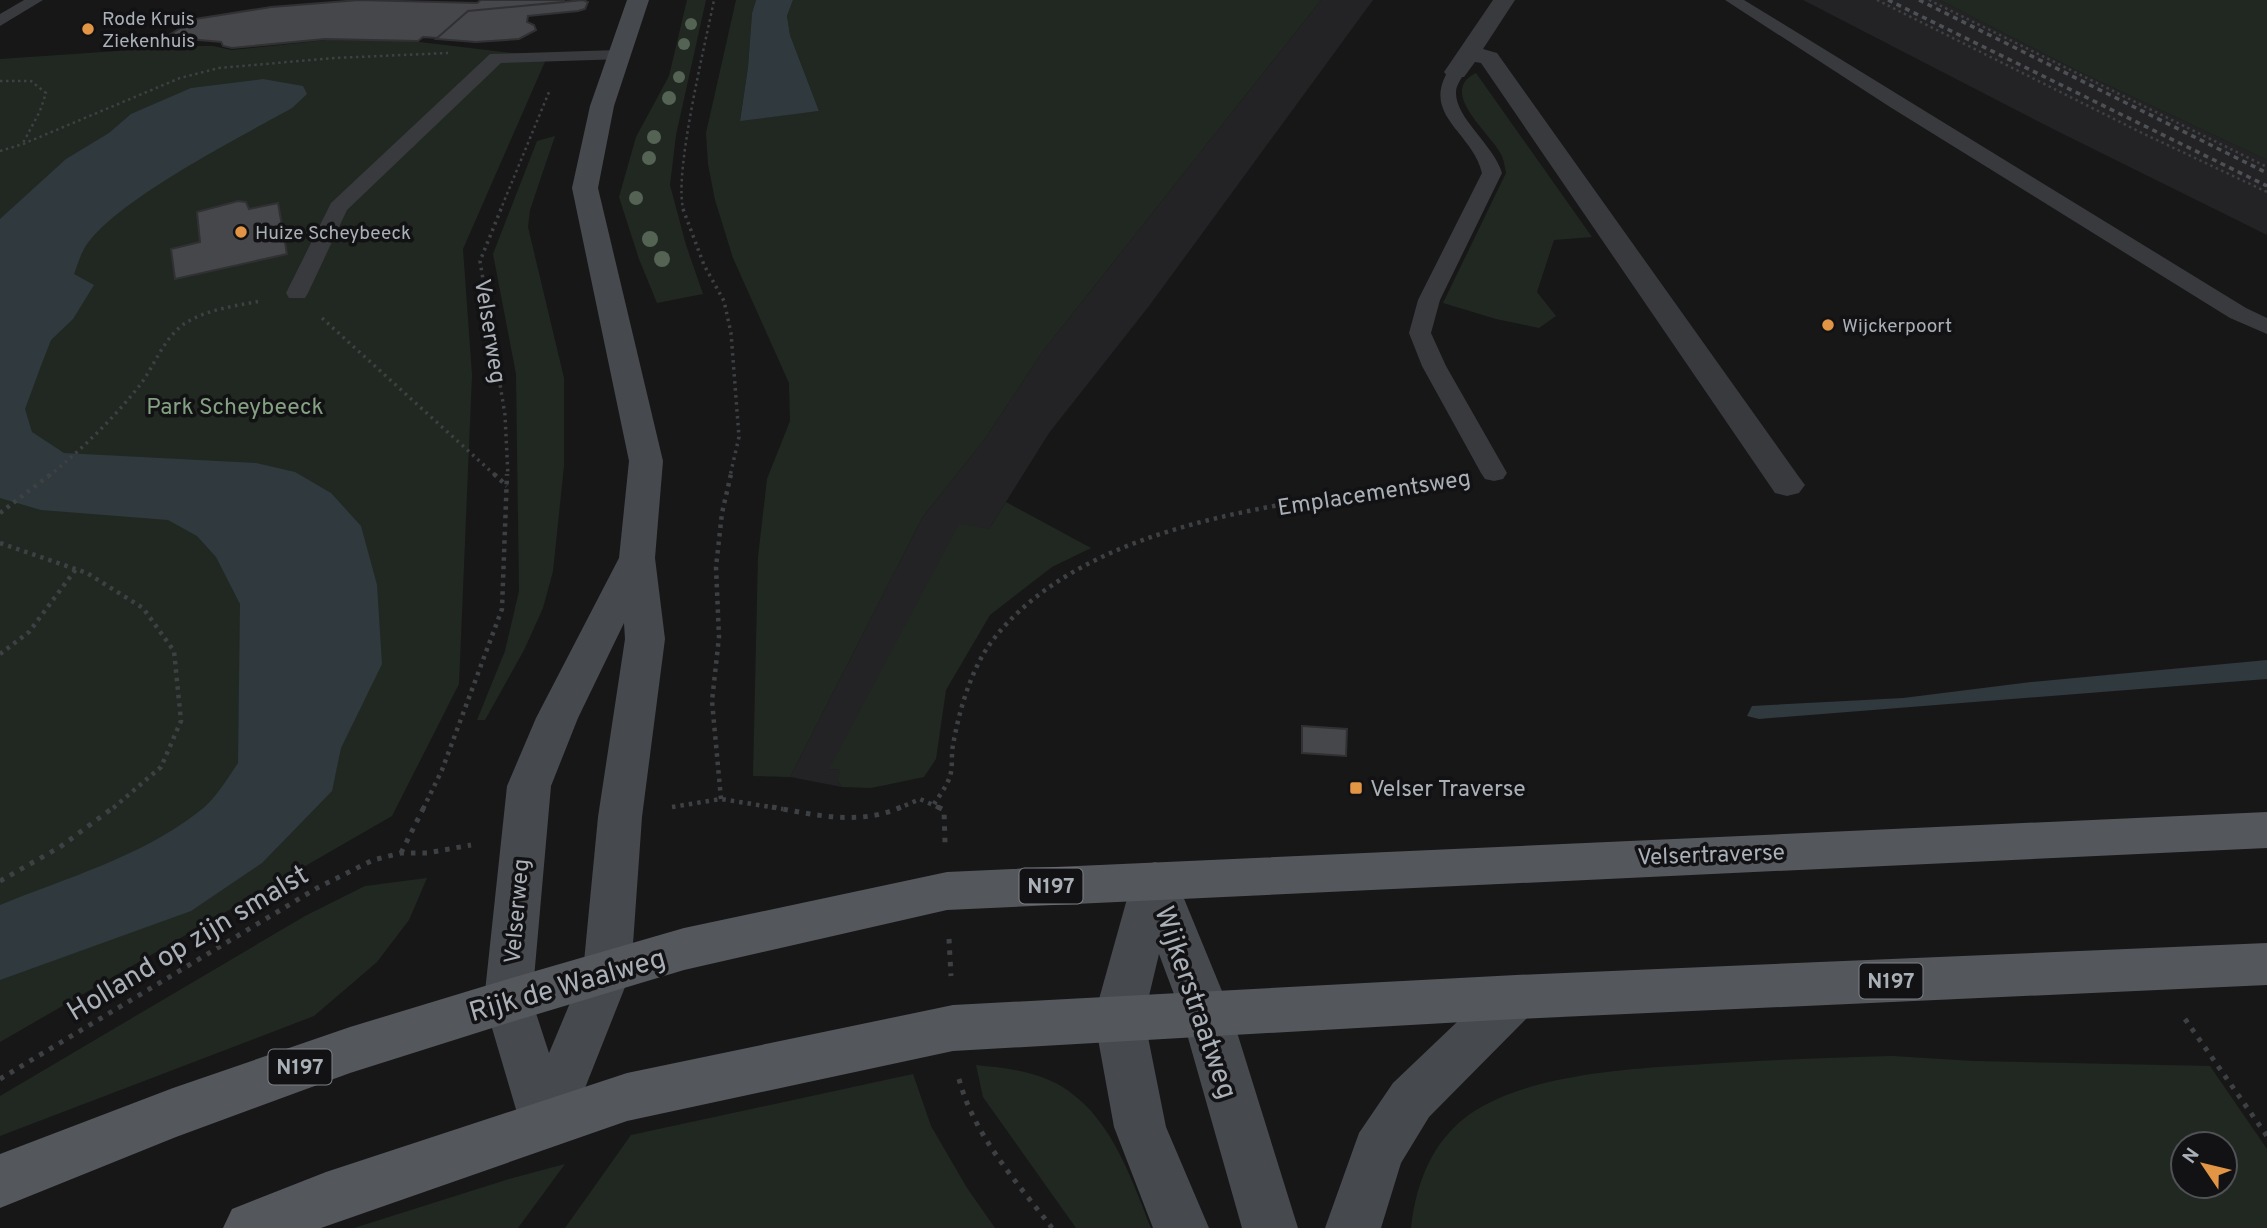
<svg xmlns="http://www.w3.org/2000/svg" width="2267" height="1228" viewBox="0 0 2267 1228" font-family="Overpass,sans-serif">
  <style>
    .built { fill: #232325 }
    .green { fill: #212821; fill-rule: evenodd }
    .water { fill: #30393d }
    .building { fill: #46474b; stroke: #313134; stroke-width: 2 }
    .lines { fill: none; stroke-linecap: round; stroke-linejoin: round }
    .path-far3 { stroke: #3e4144; stroke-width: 2.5; stroke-dasharray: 2.5 3.5; stroke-linecap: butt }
    .path-far2 { stroke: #3e4144; stroke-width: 3.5; stroke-dasharray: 2.5 4.5; stroke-linecap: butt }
    .path-far1 { stroke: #3e4144; stroke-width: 4.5; stroke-dasharray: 3.5 5; stroke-linecap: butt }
    .path { stroke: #3e4144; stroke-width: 5; stroke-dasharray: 4.5 7; stroke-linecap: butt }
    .lane { fill: #383a3d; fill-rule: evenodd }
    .street { fill: #383a3d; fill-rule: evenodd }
    .secondary { fill: #46494d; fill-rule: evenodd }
    .primary { fill: #54575c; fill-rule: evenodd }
    .rail { stroke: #4d5054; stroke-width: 3.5; stroke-dasharray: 5 4.5; stroke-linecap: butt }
    .tree { fill: #546353 }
    .poi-dot { fill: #e29545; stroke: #121214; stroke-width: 2.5 }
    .labels { text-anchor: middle; stroke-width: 7; stroke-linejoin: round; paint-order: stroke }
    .far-poi-label { font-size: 19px; fill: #aab0b7; stroke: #121214; text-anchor: start }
    .shield { fill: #121214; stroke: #7c8186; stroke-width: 2 }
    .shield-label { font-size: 21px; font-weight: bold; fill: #aab0b7 }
    .street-label { font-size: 23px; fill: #aab0b7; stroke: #121214 }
    .park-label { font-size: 23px; fill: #85a183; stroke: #121214 }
    .poi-label { font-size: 23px; fill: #aab0b7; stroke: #121214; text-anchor: start }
    .near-street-label { font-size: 28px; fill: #aab0b7; stroke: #121214 }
  </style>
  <rect width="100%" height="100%" fill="#171718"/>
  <path class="built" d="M 1321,0 L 1373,0 L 1149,306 L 1049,433 L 989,529 L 830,769 L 842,770 L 837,780 L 842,787 L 790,777 L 922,518 L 984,440 L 1043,351 Z
    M 1803,0 L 1940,0 L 2076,70 L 2267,160 L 2267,235 L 2055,130 Z"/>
  <path class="green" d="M 687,0 L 706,0 L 676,135 L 670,185 L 686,245 L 703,294 L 657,303 L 639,259 L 619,197 L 636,137 L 669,76 Z
    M 736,0 L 756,0 L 752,13 L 748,67 L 740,120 L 819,111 L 790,35 L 787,16 L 793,0 L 1321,0 L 1043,351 L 984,440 L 922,518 L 790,777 L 753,776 L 758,557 L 767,479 L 790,421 L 789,383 L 733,258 L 715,200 L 708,164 L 706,133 Z
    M 1940,0 L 2267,0 L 2267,160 L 2076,70 Z
    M 336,39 L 394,39 L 547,57 L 463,249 L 472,375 L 459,684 L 392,816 L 0,1042 L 0,59 L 191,46 L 213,46 L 232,50 Z
    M 1476,73 L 1592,237 L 1554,240 L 1537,292 L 1556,316 L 1539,328 L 1496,319 L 1443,303 L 1506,173 C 1505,168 1504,161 1502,156 C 1493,135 1436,92 1476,73 Z
    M 555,136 L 530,210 L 528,227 L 564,378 L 564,466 L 553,571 L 543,608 L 524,650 L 485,720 L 477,720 L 505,651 L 519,591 L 516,374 L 493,254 L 537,141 Z
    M 1006,502 L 1091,548 L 1052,567 L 990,615 L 946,690 L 936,759 L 924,777 L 871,788 L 842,787 L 837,780 L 841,770 L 829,769 L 959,524 L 989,529 Z
    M 427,878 L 409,920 L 377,962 L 314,1016 L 0,1136 L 0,1096 L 305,916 L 365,886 Z
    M 1893,1056 L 1973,1061 L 2210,1066 L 2267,1149 L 2267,1228 L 1411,1228 C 1416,1183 1432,1141 1470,1114 C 1527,1075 1624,1069 1691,1065 C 1758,1060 1826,1058 1893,1056 ZM 2225,1144 L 2225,1186 L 2183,1186 L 2183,1144 Z
    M 976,1065 C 992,1067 1009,1068 1024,1072 C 1101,1088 1126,1164 1151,1228 L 1076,1228 L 983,1097 Z
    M 913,1074 L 931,1126 L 967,1188 L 995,1228 L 565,1228 L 631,1135 Z
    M 565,1164 L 518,1228 L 354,1228 L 509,1179 Z"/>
  <path class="water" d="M 756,0 L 793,0 L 787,16 L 790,35 L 819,111 L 740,121 L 748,67 L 752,13 Z
    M 263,79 L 303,86 L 307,94 L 292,108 C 242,136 110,203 84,249 C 80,256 77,266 74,274 L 94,285 L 73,319 L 51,340 L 42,363 L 25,409 L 32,432 L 64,453 L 256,463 L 295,472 L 331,493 L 361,526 L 377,585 L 382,664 L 341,748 L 332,791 L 262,863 L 191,911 L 0,980 L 0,905 C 66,878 140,857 197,813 C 214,801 226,781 238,763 L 240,604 L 216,557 L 197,536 L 168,520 L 41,510 L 0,498 L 0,219 L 66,159 L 109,133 L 131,114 L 191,88 Z
    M 2267,660 L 2267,679 L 1759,719 L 1747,716 L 1752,706 L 1903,698 L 2031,682 Z"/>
  <path class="building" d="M 359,0 L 477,3 L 481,0 L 564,0 L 564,2 L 468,11 L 437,38 L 423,37 L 418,41 L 325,39 L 232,48 L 223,46 L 221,42 L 166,37 L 195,19 L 271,7 Z
    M 583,0 L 588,2 L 585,9 L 578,11 L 528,16 L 527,22 L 534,25 L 536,30 L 519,39 L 476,42 L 436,39 L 468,11 Z
    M 238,201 L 246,202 L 249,209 L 278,203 L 287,254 L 175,279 L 171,249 L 200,242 L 197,212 Z
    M 1302,726 L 1347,729 L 1346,756 L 1302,753 Z"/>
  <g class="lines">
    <path class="path-far3" d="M 1877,0 L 2142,133 L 2267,192
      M 1929,0 L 2267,167
      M 0,81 L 31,81 L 46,93 L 40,111 L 23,143
      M 0,151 L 23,144 L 180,78 L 219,68 L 334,58 L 448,53
      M 500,211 L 549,92
      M 684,211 C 672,179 706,41 714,0"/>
    <path class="path-far2" d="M 501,209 L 480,261 L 505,415 L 508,476
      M 683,209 L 704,265 L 724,301 L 731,333 L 739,437 L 730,476
      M 322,318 L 496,476
      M 49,476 C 82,449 114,418 140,385 C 155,365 163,339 184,324 C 207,309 235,306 261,301"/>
    <path class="path-far1" d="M 494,474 L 507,486
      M 0,513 L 51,474
      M 0,543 L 87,573 L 143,608 L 174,651 L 181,721 L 161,767 L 112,809
      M 0,654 L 29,632 L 76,569
      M 721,799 L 712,701 L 719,637 L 716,567 L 722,513 L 731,474
      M 934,804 C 939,796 947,786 950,776 C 953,767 951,755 953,745 C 959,711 971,669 992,641 C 1089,515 1306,502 1452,479
      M 672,807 L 721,799 L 783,809
      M 423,809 L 442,770 L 502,609 L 507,474
      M 897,809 L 920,799 L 942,809"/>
    <path class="path" d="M 772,807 C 816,815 859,826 901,807
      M 938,807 L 944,810 L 945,843
      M 401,853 L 424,807
      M 0,881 L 60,847 L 114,807
      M 949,939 L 951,976
      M 2185,1019 L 2267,1136
      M 0,1079 L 317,888 L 373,860 L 401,853 L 427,853 L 471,845
      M 959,1079 C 974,1136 1017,1182 1052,1228"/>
    <path class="lane" d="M 24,0 L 43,0 L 0,26 L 0,14 Z
      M 1725,0 L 1744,0 L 2246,308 L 2267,318 L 2267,334 L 2230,318 L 1890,107 Z
      M 618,50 L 627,55 L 624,59 L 501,63 L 347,210 L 308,293 L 305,298 L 289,298 L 286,293 L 331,203 L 490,54 Z
      M 1456,67 L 1465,72 C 1462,78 1456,85 1456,92 C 1455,118 1494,145 1502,173 L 1440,300 L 1431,333 L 1446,366 L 1507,473 L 1503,479 L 1494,481 L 1485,479 L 1481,473 L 1422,366 L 1409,333 L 1418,300 L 1482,173 C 1472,131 1419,115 1450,68 Z"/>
    <path class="street" d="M 1493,0 L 1515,0 L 1483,49 L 1497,53 L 1799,477 L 1805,485 L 1799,493 L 1787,496 L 1775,493 L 1481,63 L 1475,62 L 1464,77 L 1448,77 L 1444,72 Z"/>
    <path class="secondary" d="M 627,0 L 649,0 L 614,106 L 598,188 L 663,461 L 655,558 L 665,639 L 642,817 L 631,972 L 564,1141 L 546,1148 L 528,1141 L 520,1123 L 484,1001 L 507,786 L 536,718 L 619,558 L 629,461 L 572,188 L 590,106 ZM 624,623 L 625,639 L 598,817 L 583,972 L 549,1053 L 532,1001 L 551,786 L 578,718 Z
      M 1155,862 L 1171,867 L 1231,1013 L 1298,1228 L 1242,1228 L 1181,1013 L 1159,954 L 1144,1017 L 1166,1127 L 1209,1228 L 1153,1228 L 1114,1127 L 1094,1017 L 1132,881 L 1139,867 Z
      M 1516,975 L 1533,982 L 1540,997 L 1533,1012 L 1429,1117 L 1401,1163 L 1381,1228 L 1325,1228 L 1359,1133 L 1393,1083 L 1499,982 Z"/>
    <path class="primary" d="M 2267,812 L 2267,848 L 947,910 L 684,970 L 508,1023 L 350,1073 L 176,1137 L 0,1208 L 0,1154 L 173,1088 L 350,1027 L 508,979 L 684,928 L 947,872 Z
      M 2267,943 L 2267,985 L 1516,1019 L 953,1051 L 627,1121 L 321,1228 L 223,1228 L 232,1209 L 326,1172 L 627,1073 L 953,1005 L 1516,975 Z"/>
    <path class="rail" d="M 1888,0 L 2267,186
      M 1919,0 L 2267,173"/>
  </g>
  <g class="tree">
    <circle cx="691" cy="24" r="6"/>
    <circle cx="684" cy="44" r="6"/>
    <circle cx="679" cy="77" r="6"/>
    <circle cx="669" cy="98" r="7"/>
    <circle cx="654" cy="137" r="7"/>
    <circle cx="649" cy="158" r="7"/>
    <circle cx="636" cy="198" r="7"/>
    <circle cx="650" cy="239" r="8"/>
    <circle cx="662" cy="259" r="8"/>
  </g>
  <g class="poi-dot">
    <circle cx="88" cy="29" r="7"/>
    <circle cx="241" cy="232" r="7"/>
    <circle cx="1828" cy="325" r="7"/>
    <rect x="1349" y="781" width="14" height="14" rx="3.5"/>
  </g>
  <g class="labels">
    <g class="far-poi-label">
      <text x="102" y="25">Rode Kruis<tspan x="102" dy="22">Ziekenhuis</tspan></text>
      <text x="255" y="239">Huize Scheybeeck</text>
      <text x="1842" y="332">Wijckerpoort</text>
    </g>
    <g class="shield">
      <rect x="1019.5" y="868.5" width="63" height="35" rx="5"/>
      <rect x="1859.5" y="963.5" width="63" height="35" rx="5"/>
      <rect x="268.5" y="1049.5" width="63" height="35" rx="5"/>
    </g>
    <g class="shield-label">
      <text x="1051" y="893">N197</text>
      <text x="1891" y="988">N197</text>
      <text x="300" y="1074">N197</text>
    </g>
    <g class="street-label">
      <text transform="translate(491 331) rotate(81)" y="8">Velserweg</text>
      <text transform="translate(1374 492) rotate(-9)" y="8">Emplacementsweg</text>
      <text transform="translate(1711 854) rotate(-2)" y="8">Velsertraverse</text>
      <text transform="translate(516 911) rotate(-85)" y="8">Velserweg</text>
    </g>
    <g class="park-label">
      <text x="235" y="414">Park Scheybeeck</text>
    </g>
    <g class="poi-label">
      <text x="1370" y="796">Velser Traverse</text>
    </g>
    <g class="near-street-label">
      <text transform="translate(187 942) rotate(-31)" y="10">Holland op zijn smalst</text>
      <text transform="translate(567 984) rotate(-16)" y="10">Rijk de Waalweg</text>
      <text transform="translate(1197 1002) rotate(71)" y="10">Wijkerstraatweg</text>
    </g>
  </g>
  <g transform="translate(2204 1165) rotate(305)"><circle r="33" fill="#121214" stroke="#4f5155" stroke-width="2"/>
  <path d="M0-5L12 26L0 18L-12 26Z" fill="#e29545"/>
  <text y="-10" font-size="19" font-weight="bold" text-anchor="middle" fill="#aab0b7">N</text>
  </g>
</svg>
